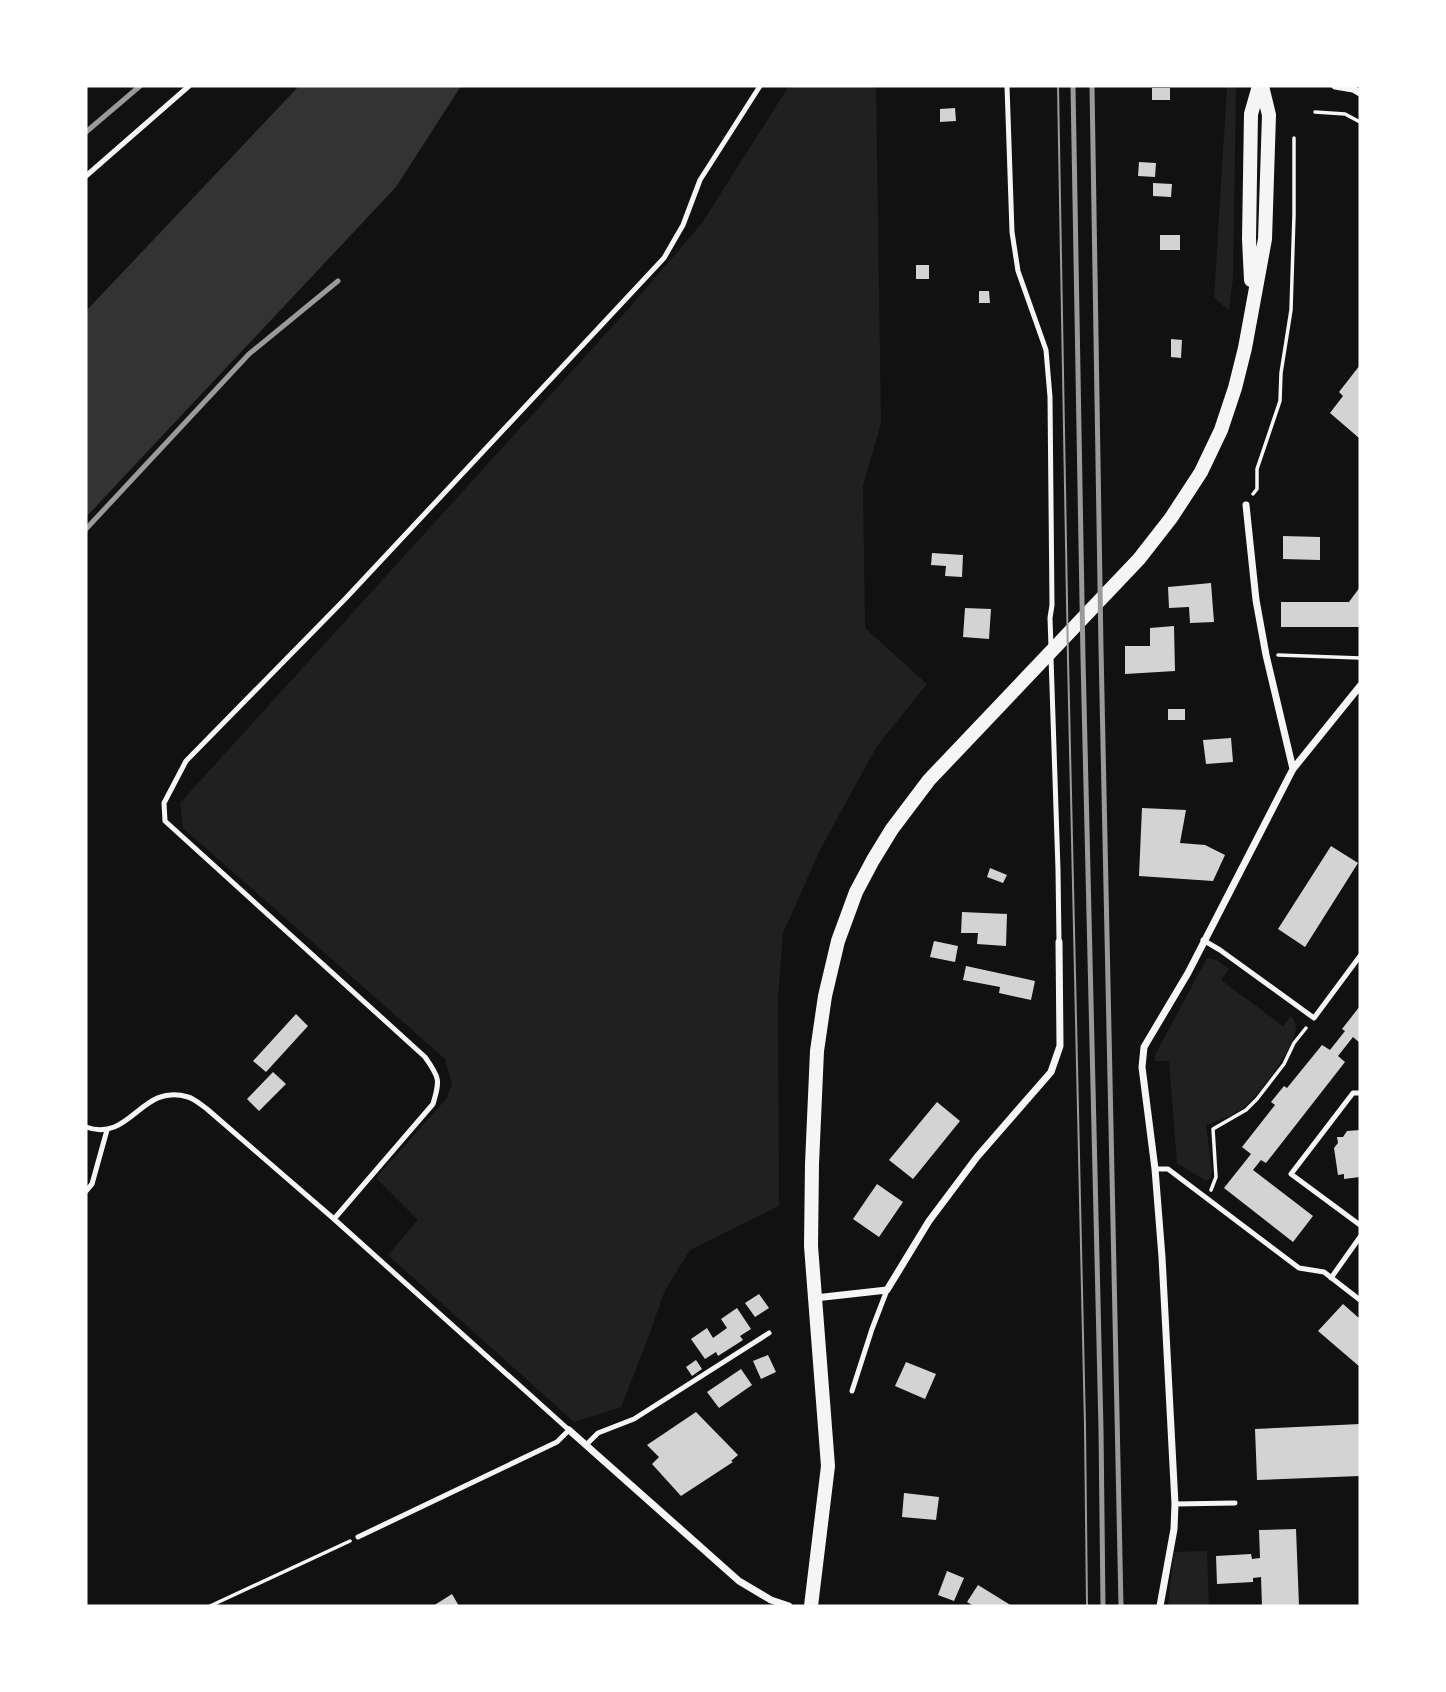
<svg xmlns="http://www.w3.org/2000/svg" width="1446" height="1692" viewBox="0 0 1446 1692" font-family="'Work Sans',sans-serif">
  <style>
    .green { fill: #202020 }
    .water { fill: #333 }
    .building { fill: #d3d3d3 }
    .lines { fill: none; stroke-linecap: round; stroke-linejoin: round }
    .path { stroke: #f5f5f5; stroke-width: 3.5 }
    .service { stroke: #f5f5f5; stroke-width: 5 }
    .minor { stroke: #f5f5f5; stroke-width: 7 }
    .secondary { stroke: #f5f5f5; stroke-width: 14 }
    .tram { stroke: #9a9a9a; stroke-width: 2 }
    .rail { stroke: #9a9a9a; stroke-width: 5 }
  </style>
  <rect width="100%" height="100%" fill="#111"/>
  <path class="green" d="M 789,86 L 876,86 L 881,424 L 863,485 L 865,628 L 927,684 L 877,746 L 821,848 L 783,933 L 778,998 L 779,1206 L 690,1250 L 665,1290 L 647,1341 L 621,1407 L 574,1422 L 388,1255 L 418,1220 L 376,1178 L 446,1099 L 452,1085 L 445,1059 L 183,828 L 180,803 L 632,305 L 702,223 Z
    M 1227,86 L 1236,86 L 1233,279 L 1229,310 L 1214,298 Z
    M 1207,958 L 1217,960 L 1229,969 L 1221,980 L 1283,1026 L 1291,1016 C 1293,1018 1296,1023 1296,1026 C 1297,1045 1257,1098 1242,1109 C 1231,1116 1219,1121 1206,1125 L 1212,1172 L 1210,1179 L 1206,1181 L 1177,1163 L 1169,1061 L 1155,1061 L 1155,1055 Z
    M 1207,1551 L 1209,1606 L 1168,1606 L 1174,1552 Z"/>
  <path class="water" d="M 299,86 L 461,86 L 396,187 L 86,517 L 86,311 Z"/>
  <path class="building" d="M 1152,88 L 1170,88 L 1170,100 L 1152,100 Z
    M 955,108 L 956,121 L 940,122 L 940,109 Z
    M 1139,162 L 1156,163 L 1155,177 L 1138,176 Z
    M 1153,183 L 1172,184 L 1171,197 L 1153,196 Z
    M 1160,235 L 1180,235 L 1180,250 L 1160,250 Z
    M 916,265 L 929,265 L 929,279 L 916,279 Z
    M 979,291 L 989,291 L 990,303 L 979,303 Z
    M 1171,339 L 1182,340 L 1181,358 L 1171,357 Z
    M 1360,365 L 1360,436 L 1359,438 L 1330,413 L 1343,396 L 1339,392 Z
    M 1283,536 L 1320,537 L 1320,560 L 1283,559 Z
    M 932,553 L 963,555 L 962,577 L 945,576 L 946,566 L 931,565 Z
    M 1211,583 L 1214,622 L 1190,623 L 1189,607 L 1169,608 L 1168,587 Z
    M 1360,587 L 1360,627 L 1281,627 L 1281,602 L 1349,602 Z
    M 965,608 L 991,609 L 989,639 L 963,637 Z
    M 1174,626 L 1175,671 L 1125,674 L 1125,646 L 1150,646 L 1150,628 Z
    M 1168,709 L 1185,709 L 1185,720 L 1168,720 Z
    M 1231,738 L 1233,762 L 1206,764 L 1203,740 Z
    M 1142,808 L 1186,810 L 1180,843 L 1205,845 L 1225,855 L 1213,881 L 1139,876 Z
    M 1331,846 L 1358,863 L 1305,947 L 1278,929 Z
    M 990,868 L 1007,875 L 1003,883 L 987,877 Z
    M 962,912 L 1007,914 L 1006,946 L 977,944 L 978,933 L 961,933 Z
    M 934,941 L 958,946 L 955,962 L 930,957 Z
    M 966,966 L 1035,981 L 1031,1000 L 999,993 L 1000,987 L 963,980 Z
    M 1360,1006 L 1360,1043 L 1353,1037 L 1338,1056 L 1345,1062 L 1266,1163 L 1261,1160 L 1253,1170 L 1313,1216 L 1293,1242 L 1224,1188 L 1251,1154 L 1242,1147 L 1275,1105 L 1271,1102 L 1284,1086 L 1287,1088 L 1322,1045 L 1330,1050 L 1345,1031 L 1342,1029 Z
    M 296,1014 L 308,1026 L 266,1072 L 253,1061 Z
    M 273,1072 L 286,1084 L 259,1111 L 247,1099 Z
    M 937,1102 L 960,1121 L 913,1179 L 889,1160 Z
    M 1360,1130 L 1360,1177 L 1344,1179 L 1344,1174 L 1338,1175 L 1334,1148 L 1338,1143 L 1337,1137 L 1343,1137 L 1347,1131 Z
    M 877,1184 L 903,1202 L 879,1237 L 853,1219 Z
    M 759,1294 L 769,1308 L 755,1317 L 745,1303 Z
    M 1343,1304 L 1360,1319 L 1360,1367 L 1318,1331 Z
    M 737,1308 L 751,1329 L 740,1336 L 743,1340 L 718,1356 L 716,1352 L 705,1359 L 691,1339 L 707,1328 L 713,1338 L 727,1328 L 721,1319 Z
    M 768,1355 L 776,1372 L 761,1379 L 753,1361 Z
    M 696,1360 L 702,1369 L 692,1376 L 686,1367 Z
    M 906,1362 L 936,1374 L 925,1399 L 895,1386 Z
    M 741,1369 L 752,1385 L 719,1408 L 707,1392 Z
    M 696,1412 L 738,1455 L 731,1461 L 733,1462 L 681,1496 L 652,1464 L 659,1457 L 647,1445 Z
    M 1360,1424 L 1360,1476 L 1257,1480 L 1255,1429 Z
    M 904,1493 L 939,1497 L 936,1520 L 902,1517 Z
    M 1296,1529 L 1299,1606 L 1262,1606 L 1261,1577 L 1253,1578 L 1253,1582 L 1217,1584 L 1216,1556 L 1251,1554 L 1252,1559 L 1260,1558 L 1259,1530 Z
    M 947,1571 L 964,1578 L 954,1601 L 938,1595 Z
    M 978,1585 L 1012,1606 L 974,1606 L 967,1602 Z
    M 452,1594 L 459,1606 L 433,1606 Z"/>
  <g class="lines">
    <path class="path" d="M 1315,112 L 1345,114 L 1360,122
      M 1253,494 L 1257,489 L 1257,469 L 1280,401 L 1281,373 L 1291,310 L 1294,215 L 1294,138
      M 1278,655 L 1360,658
      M 1211,1190 L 1216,1177 L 1213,1129 L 1246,1110 L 1257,1099 L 1284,1064 L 1294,1043 L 1306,1028
      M 210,1606 L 350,1541"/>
    <path class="service" d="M 1007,86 L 1012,232 L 1018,271 L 1046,350 L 1050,397 L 1052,605 L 1050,618 L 1051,647
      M 86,176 L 189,86
      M 1051,657 L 1058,870 L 1059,942
      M 1203,940 L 1220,950 L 1314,1018 L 1360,956
      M 1360,1093 L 1353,1093 L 1291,1174 L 1360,1225
      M 86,1127 C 131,1143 141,1082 188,1097 C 195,1099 201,1105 207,1109 L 334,1219 L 569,1430 L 557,1442 L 358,1537
      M 1155,1169 L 1168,1169 L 1299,1268 L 1324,1272 L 1360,1300
      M 86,1191 L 92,1184 L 107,1130
      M 334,1219 L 433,1104 C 440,1080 440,1078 425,1057 L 165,821 L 164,803 L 186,761 L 346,598 L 664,258 L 683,225 L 700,180 L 760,86
      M 1331,1278 L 1360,1237
      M 852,1391 L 872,1329 L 887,1290
      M 586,1445 L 598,1433 L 634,1419 L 769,1333
      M 1175,1504 L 1235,1503"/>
    <path class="minor" d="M 1335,86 L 1353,89 L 1360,93
      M 1246,505 L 1256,600 L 1266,655 L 1293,769
      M 815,1298 L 887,1290 L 929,1221 L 977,1157 L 1051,1072 L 1060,1046 L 1059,942
      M 569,1430 L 739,1581 L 771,1600 L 789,1606
      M 1160,1606 L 1174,1529 L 1175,1504 L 1162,1257 L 1155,1169 L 1142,1067 L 1144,1047 L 1188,973 L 1293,769 L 1360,686"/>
    <path class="secondary" d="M 1251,280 L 1249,239 L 1251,114 L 1259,86
      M 811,1606 L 828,1466 L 811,1246 L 812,1164 L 817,1051 L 825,996 L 838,941 L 856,892 L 873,860 L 892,829 L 929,780 L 1139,559 L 1171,518 L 1201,472 L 1221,430 L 1235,388 L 1245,348 L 1265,239 L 1269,115 L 1262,86"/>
    <path class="tram" d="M 1058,86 L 1068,659 L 1085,1426 L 1087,1606"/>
    <path class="rail" d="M 1073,86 L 1083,658 L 1101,1429 L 1103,1606
      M 1092,86 L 1101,648 L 1121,1606
      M 86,132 L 140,86
      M 86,529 L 249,354 L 338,281"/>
  </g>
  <rect width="1446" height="1692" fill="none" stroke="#ffffff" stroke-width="175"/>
</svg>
